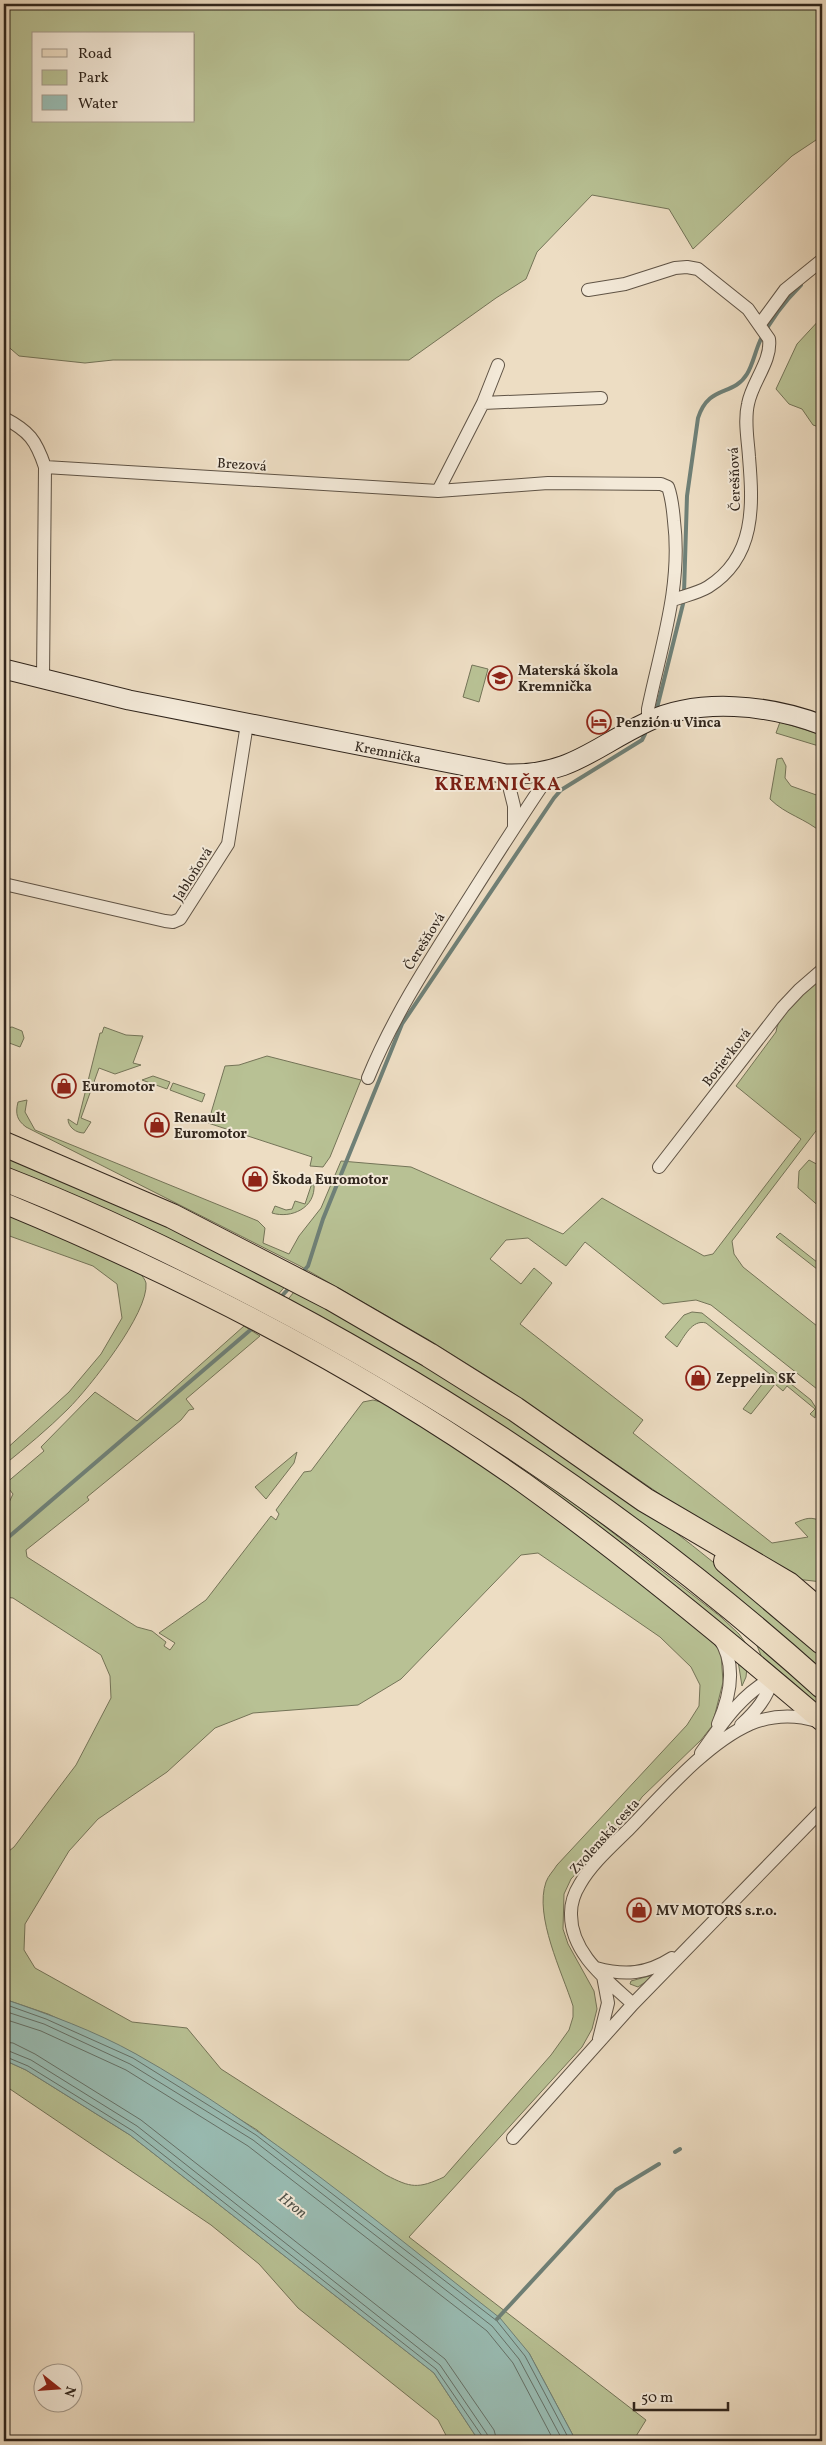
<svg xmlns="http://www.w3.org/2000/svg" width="826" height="2445" viewBox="0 0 826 2445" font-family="Vollkorn,serif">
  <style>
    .green { fill: #b8c194; stroke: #747458; fill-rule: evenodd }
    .water { fill: #99bcb3; stroke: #6f8077 }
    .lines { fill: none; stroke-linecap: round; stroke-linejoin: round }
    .shore { stroke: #657168; stroke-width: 1 }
    .stream { stroke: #6f8077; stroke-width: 4 }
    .street-casing { stroke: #605446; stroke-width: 14 }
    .secondary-casing { stroke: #31261d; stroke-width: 21 }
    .primary-casing { stroke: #31261d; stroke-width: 22 }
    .highway-casing { stroke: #31261d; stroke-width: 26 }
    .street { stroke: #f3e9d8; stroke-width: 12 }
    .secondary { stroke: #f3e9d8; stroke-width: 19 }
    .primary { stroke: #edddc3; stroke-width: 20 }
    .highway { stroke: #edddc3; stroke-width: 24 }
    .labels { text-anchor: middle; stroke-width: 4; stroke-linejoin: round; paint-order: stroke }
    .street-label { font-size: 14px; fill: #31261d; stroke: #f3e9d8 }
    .poi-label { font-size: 14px; font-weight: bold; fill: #31261d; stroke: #f3e9d8; text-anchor: start }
    .water-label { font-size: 15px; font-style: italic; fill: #50534a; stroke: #f3e9d8 }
    .district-label { font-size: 19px; font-weight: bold; letter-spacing: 1px; fill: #7a1f14; stroke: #f3e9d8 }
  </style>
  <rect width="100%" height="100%" fill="#edddc3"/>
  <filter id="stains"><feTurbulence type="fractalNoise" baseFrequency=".004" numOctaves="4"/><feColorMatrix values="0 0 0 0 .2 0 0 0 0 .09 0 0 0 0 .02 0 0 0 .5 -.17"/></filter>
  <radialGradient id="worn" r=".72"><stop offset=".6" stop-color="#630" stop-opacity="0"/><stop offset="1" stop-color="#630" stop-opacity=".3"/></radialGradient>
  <path class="green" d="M 4,4 L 822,4 L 822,136 L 792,156 L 693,249 L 669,209 L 592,195 L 537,252 L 526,279 L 496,298 L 409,360 L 113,360 L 85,363 L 19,356 L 4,343 ZM 34,34 L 194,34 L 194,121 L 34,121 Z
    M 822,317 L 822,428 L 813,425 L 802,409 L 789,404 L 776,389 L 797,344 Z
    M 472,665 L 488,669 L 479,702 L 463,697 Z
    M 780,722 L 822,735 L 822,747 L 776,733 Z
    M 782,758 L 786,766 L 785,778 L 791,786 L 822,797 L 822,833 C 805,818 786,815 770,799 L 777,759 Z
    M 822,976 L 822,1123 L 732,1241 L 734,1254 L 743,1267 L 822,1330 L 822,1393 L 711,1305 L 696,1300 L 663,1304 L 585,1242 L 566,1266 L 528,1238 L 506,1240 L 490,1259 L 521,1284 L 534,1268 L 552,1283 L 520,1324 L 643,1420 L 633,1433 L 772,1543 L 808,1537 L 795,1523 C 806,1518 812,1516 822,1522 L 822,1582 L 796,1579 L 762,1559 L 664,1497 L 501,1385 L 429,1340 L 300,1266 L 26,1127 C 17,1120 15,1114 18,1102 L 27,1100 L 25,1112 L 35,1130 L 258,1221 L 265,1228 L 263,1243 L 289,1254 L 299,1236 L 321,1208 L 341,1161 L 411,1167 L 563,1234 L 602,1198 L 704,1256 L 713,1254 L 801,1139 L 736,1086 L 776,1032 C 779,1010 806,990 822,976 Z
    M 12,1027 L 22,1031 L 24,1038 L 20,1047 L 4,1041 L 4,1032 L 7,1028 Z
    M 104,1027 L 126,1035 L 143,1036 L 133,1063 L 141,1065 L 115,1074 L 99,1068 L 81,1118 L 91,1122 L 84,1133 C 76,1133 68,1127 68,1119 L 77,1125 L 100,1033 L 102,1033 Z
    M 267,1056 L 361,1080 L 330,1157 L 323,1167 L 310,1166 L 312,1157 L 208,1123 L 225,1066 L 239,1065 Z
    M 153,1076 L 170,1082 L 167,1089 L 142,1080 Z
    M 173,1083 L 205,1094 L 202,1102 L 170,1090 Z
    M 4,1152 L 61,1175 L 288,1283 L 276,1297 L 4,1169 Z
    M 809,1160 L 822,1167 L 822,1209 L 798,1188 L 799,1171 Z
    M 314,1184 C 316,1208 291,1219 272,1213 L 275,1206 L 286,1210 L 292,1209 L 295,1201 L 305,1204 L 311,1186 Z
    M 4,1190 L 116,1238 L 274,1316 L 409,1393 L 558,1490 L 721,1617 L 739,1634 L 747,1645 L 510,1464 L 4,1196 Z
    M 4,1210 L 140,1273 C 142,1276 145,1279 146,1283 C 149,1313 89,1388 68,1409 C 48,1429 26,1447 4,1465 L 4,1451 L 69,1392 L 101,1354 L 122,1318 L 117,1284 L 93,1266 L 4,1234 Z
    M 780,1233 L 822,1266 L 822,1273 L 776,1237 Z
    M 297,1288 C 404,1350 510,1414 612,1485 C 685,1537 754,1595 822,1653 L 822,1673 L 286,1302 Z
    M 692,1312 L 702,1313 L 811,1400 L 816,1408 L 815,1418 L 810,1414 L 815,1409 L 787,1386 L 783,1391 L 775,1384 L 751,1414 L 743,1409 L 770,1374 L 706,1323 C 692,1319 684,1337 677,1347 L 665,1337 L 684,1315 Z
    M 244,1326 L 260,1336 L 186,1399 L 194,1409 L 189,1410 L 181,1420 L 87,1497 L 89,1500 L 26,1550 L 27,1557 L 137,1627 L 152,1631 L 166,1642 L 164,1646 L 170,1650 L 175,1643 L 159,1633 L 206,1600 L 271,1516 L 276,1520 L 279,1514 L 276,1510 L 304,1472 L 311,1471 L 363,1402 L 373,1400 L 385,1403 L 481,1464 L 591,1544 L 712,1641 L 721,1653 L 723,1682 L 712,1726 L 701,1740 L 642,1797 L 628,1817 L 571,1879 L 564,1894 L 563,1929 L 568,1944 L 594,1991 L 597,2009 L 592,2029 L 582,2047 L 409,2237 L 646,2420 L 633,2441 L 576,2441 L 529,2353 L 257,2130 L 135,2054 L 48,2014 L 4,1999 L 4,1855 L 14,1847 L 76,1765 L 111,1698 L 110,1676 L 101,1655 L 13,1598 L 4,1597 L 4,1513 L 13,1494 L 5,1484 L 44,1451 L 41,1447 L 95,1392 L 137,1421 ZM 538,1553 L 660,1637 L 691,1667 L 700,1685 L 699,1706 L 687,1725 L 557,1865 C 554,1870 548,1876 546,1882 C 534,1916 562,1972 573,2006 L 573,2017 L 569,2030 L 551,2055 L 444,2177 C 418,2189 411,2188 386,2175 L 221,2069 L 187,2028 L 132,2022 L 35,1968 L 24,1950 L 25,1924 L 69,1851 L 98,1819 L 167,1772 L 215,1728 L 253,1713 L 358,1705 L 401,1679 L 521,1555 Z
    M 297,1452 L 294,1463 L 266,1499 L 255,1487 Z
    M 756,1643 L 822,1700 L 822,1709 L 762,1658 Z
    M 738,1661 L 747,1667 L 746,1677 L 742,1686 Z
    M 649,1976 L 650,1979 L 638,1987 L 630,1984 L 631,1981 Z
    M 4,2060 L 26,2070 L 130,2135 L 434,2373 L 479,2441 L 449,2441 L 438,2420 L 298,2308 L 259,2264 L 211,2225 L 4,2085 Z"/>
  <path class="water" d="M 4,1999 C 48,2014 95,2031 136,2054 C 267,2128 382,2226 500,2318 L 529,2353 L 576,2441 L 479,2441 L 434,2373 L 130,2135 L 26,2070 L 4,2060 Z"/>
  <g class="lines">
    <path class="shore" d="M 4,2004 L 46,2019 L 133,2058 L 256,2135 L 497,2321 L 525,2356 L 570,2441
      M 4,2011 L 44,2024 L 130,2064 L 253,2140 L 492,2326 L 519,2359 L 563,2441
      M 4,2019 L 41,2031 L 126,2070 L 248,2146 L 487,2331 L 513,2363 L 554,2441
      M 4,2042 L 13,2043 L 35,2054 L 141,2120 L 445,2359 L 494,2430 L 497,2441
      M 4,2049 L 31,2060 L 137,2126 L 440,2365 L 487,2434 L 489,2441
      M 4,2056 L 28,2066 L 133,2131 L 436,2369 L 482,2436 L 483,2441"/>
    <path class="stream" d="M 684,593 L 687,496 L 698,418 C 709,384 733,397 747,374 C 753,364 755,352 760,341 C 770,321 785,301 801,285
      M 657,708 L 684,600
      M 301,1274 L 308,1266 L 323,1219 L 402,1024 L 554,798 L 561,790 L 642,740 L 645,734
      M 280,1298 L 290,1287
      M 4,1541 L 255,1326
      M 675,2152 L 680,2149
      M 497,2319 L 616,2190 L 659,2164"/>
    <g class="street-casing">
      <path id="street" d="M 588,290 L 625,284 L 675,268 L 687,267 L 698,269 L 748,309 L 769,339 C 772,361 752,382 748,404 C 744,421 748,440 749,457 C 753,505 756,557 708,587 C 698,593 684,596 673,600
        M 760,324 L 785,290 L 822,260
        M 483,403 L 601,398
        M 4,418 C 29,431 36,440 45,467 L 43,678
        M 45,467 L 438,491 L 548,483 L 661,484 L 668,487 C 672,498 673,509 674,521 C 682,586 661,646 648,709 L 648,721
        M 438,491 L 483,403 L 498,365
        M 506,774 L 514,806 L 514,826
        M 4,884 L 165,921 L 173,922 L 180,919 L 228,844 L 247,724
        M 368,1078 C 393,1017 428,963 463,908 C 492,862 521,816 552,771
        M 659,1167 L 783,1007 L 799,990 L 822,970
        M 718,1724 C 730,1697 737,1664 719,1638
        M 741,1725 C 757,1710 767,1698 773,1678
        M 701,1753 C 721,1725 742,1693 773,1678
        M 596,1968 C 625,1976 647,1974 672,1958
        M 633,2004 C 607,1980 570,1953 571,1913 C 571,1903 575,1892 580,1884 C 592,1863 613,1845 630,1828 C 663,1794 707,1743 750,1724 C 772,1715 794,1714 817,1721
        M 599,2039 L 608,2003 L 603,1976
        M 513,2138 L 633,2004 L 822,1810"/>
    </g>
    <g class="secondary-casing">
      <path id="secondary" d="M 4,669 L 129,700 L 506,774 C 570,776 594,747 647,722 C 699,697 770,705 822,725"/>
    </g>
    <g class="primary-casing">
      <path id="primary" d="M 4,1203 C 185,1278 363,1369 524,1483 C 627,1557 725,1638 822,1721"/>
    </g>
    <g class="highway-casing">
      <path id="highway" d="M 4,1144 L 172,1216 L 331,1298 L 429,1355 L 515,1409 L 645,1500 L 788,1584 L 822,1613
        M 4,1179 C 76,1207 147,1240 216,1275 C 435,1385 640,1522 822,1686
        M 726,1561 L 822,1642"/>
    </g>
    <use href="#street" class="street"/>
    <use href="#secondary" class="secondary"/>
    <use href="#primary" class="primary"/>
    <use href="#highway" class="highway"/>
  </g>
  <defs>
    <g id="school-ring" transform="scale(1.25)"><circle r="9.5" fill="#f3e9d8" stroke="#8f2418" stroke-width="1.5"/><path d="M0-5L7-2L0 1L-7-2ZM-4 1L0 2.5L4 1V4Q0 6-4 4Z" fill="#8f2418"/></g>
    <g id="hotel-ring" transform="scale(1.25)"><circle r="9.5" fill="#f3e9d8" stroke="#8f2418" stroke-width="1.5"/><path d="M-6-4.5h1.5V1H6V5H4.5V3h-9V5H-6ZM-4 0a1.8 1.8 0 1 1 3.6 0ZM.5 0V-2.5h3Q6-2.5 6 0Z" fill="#8f2418"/></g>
    <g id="shop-ring" transform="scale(1.25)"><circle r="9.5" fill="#f3e9d8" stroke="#8f2418" stroke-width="1.5"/><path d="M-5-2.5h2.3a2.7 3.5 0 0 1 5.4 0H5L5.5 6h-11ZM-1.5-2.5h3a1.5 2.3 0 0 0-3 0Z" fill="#8f2418"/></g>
  </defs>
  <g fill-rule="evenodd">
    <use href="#school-ring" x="500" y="678"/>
    <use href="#hotel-ring" x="599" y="722"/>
    <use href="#shop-ring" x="64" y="1086"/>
    <use href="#shop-ring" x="157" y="1125"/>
    <use href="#shop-ring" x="255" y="1179"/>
    <use href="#shop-ring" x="698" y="1378"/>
    <use href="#shop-ring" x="639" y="1910"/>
  </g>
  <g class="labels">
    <g class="street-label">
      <text transform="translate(242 464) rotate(4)" y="5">Brezová</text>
      <text transform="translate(734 479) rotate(-92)" y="5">Čerešňová</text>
      <text transform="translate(388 752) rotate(11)" y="5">Kremnička</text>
      <text transform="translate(192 874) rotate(-58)" y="5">Jabloňová</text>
      <text transform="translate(424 941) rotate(-58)" y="5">Čerešňová</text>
      <text transform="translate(726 1057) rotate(-52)" y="5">Borievková</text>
      <text transform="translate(604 1836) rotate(-48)" y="5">Zvolenská cesta</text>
    </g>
    <g class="poi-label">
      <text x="518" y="675">Materská škola<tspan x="518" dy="16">Kremnička</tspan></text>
      <text x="616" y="727">Penzión u Vinca</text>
      <text x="82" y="1091">Euromotor</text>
      <text x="174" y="1122">Renault<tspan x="174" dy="16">Euromotor</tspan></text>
      <text x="272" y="1184">Škoda Euromotor</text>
      <text x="716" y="1383">Zeppelin SK</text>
      <text x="656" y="1915">MV MOTORS s.r.o.</text>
    </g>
    <g class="water-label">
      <text transform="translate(293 2205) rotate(38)" y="5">Hron</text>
    </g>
    <g class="district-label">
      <text x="498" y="790">KREMNIČKA</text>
    </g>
  </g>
  <rect width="826" height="2445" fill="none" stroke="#edddc3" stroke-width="20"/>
  <rect x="5" y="5" width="816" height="2435" fill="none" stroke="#31261d" stroke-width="2.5"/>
  <rect x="10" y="10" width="806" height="2425" fill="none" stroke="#31261d"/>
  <rect x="32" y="32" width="162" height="90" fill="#f3e9d8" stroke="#a59b8d"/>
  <rect x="42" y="49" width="25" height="8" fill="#edddc3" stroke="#a59b8d"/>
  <text x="78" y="58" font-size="15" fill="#31261d">Road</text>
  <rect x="42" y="70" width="25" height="15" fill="#b8c194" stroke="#a59b8d"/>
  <text x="78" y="82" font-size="15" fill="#31261d">Park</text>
  <rect x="42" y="95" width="25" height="15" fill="#99bcb3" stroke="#a59b8d"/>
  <text x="78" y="108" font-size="15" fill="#31261d">Water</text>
  <g transform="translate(58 2388) rotate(107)"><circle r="24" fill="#f3e9d8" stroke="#a59b8d"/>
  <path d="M0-4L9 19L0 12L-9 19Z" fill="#8f2418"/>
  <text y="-8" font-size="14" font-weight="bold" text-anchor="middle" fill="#31261d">N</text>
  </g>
  <path d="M634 2402v8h94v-8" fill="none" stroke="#31261d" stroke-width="2.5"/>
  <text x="641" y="2402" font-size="15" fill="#31261d" stroke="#f3e9d8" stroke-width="4" paint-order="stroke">50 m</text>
  <rect width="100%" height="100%" filter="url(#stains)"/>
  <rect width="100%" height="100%" fill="url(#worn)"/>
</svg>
